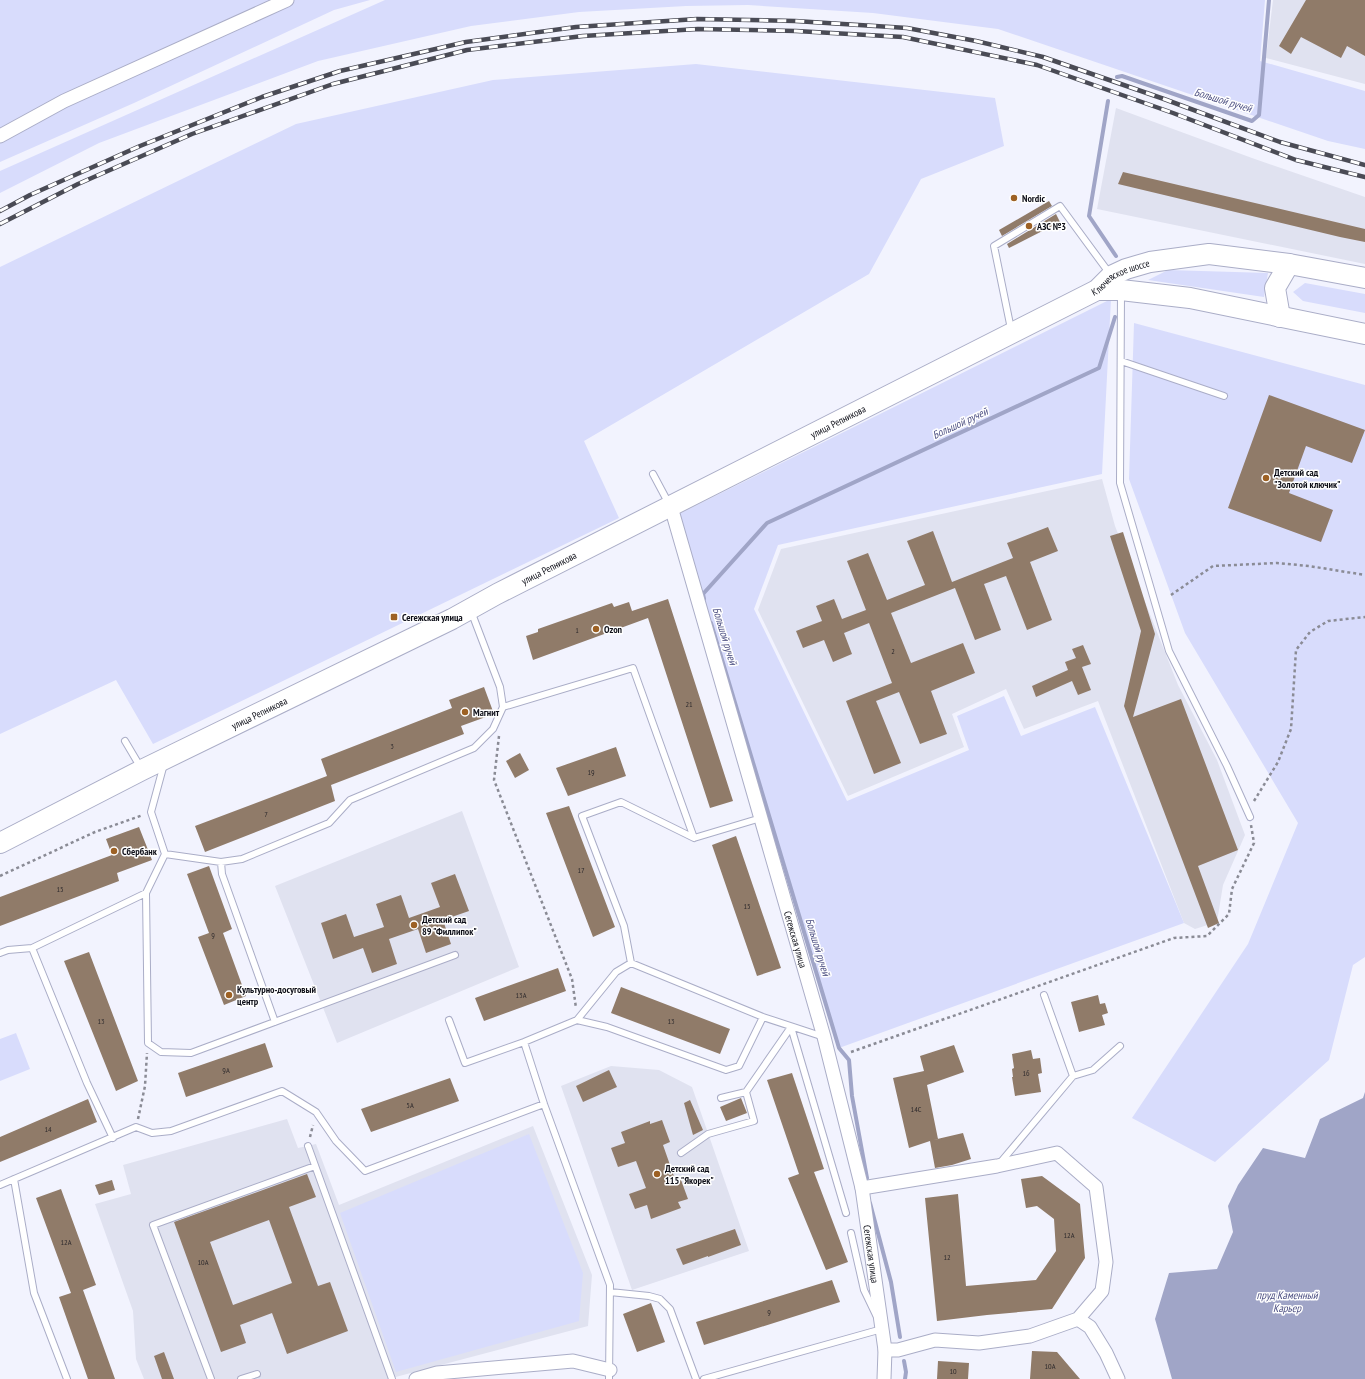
<svg xmlns="http://www.w3.org/2000/svg" width="1365" height="1379" viewBox="0 0 1365 1379" font-family="'PT Sans Narrow',sans-serif">
  <style>
    .built { fill: #e0e2f0 }
    .green { fill: #d8dcfc }
    .water { fill: #a0a5c7 }
    .lines { fill: none; stroke-linecap: round; stroke-linejoin: round }
    .stream { stroke: #a0a5c7; stroke-width: 4 }
    .building { fill: #907b69; fill-rule: evenodd }
    .service-casing { stroke: #aaadc7; stroke-width: 8 }
    .minor-casing { stroke: #aaadc7; stroke-width: 15 }
    .primary-casing { stroke: #aaadc7; stroke-width: 22 }
    .path { stroke: #8a8b95; stroke-width: 2.5; stroke-dasharray: 3 3; stroke-linecap: butt }
    .service { stroke: #fff; stroke-width: 6 }
    .minor { stroke: #fff; stroke-width: 13 }
    .primary { stroke: #fff; stroke-width: 20 }
    .rail-casing { stroke: #4a4b55; stroke-width: 4.5 }
    .rail { stroke: #fff; stroke-width: 3; stroke-dasharray: 9; stroke-linecap: butt }
    .poi-dot { fill: #9d6124; stroke: #fff; stroke-width: 1.5 }
    .labels { text-anchor: middle; stroke-width: 3; stroke-linejoin: round; paint-order: stroke }
    .number-label { font-size: 8px; fill: #2f2b2d }
    .poi-label { font-size: 10px; font-weight: bold; fill: #0f1019; stroke: #fff; text-anchor: start }
    .street-label { font-size: 10px; fill: #0f1019; stroke: #fff }
    .water-label { font-size: 11px; font-style: italic; fill: #4e5183; stroke: #fff }
  </style>
  <rect width="100%" height="100%" fill="#f2f3fe"/>
  <path class="built" d="M 1273,0 L 1365,0 L 1365,84 L 1266,58 Z
    M 1116,108 L 1252,158 L 1365,197 L 1365,264 L 1097,209 Z
    M 1102,479 L 1115,526 L 1178,685 L 1217,760 L 1245,835 L 1223,885 L 1217,922 L 1195,929 L 1184,923 L 1098,701 L 1024,729 L 1006,689 L 952,714 L 964,747 L 848,796 L 758,610 L 781,549 Z
    M 462,811 L 519,967 L 337,1043 L 275,886 Z
    M 611,1066 L 659,1070 L 692,1087 L 749,1251 L 632,1290 L 561,1086 Z
    M 287,1119 L 298,1148 L 316,1144 L 339,1205 L 533,1126 L 592,1275 L 588,1326 L 388,1379 L 144,1379 L 136,1359 L 133,1311 L 95,1204 L 131,1194 L 123,1165 Z"/>
  <path class="green" d="M 0,0 L 370,0 L 334,10 L 134,103 L 0,162 Z
    M 385,0 L 1265,0 L 1260,61 L 1365,91 L 1365,149 L 1328,141 L 998,29 L 873,13 L 748,5 L 686,6 L 579,12 L 471,26 L 318,61 L 99,143 L 0,193 L 0,171 Z
    M 696,64 L 995,98 L 1004,146 L 921,179 L 869,274 L 584,441 L 619,518 L 153,744 L 116,680 L 0,734 L 0,267 L 296,124 L 493,80 Z
    M 1168,270 L 1268,273 L 1264,297 L 1148,280 Z
    M 1305,283 L 1365,294 L 1365,313 L 1303,301 L 1293,292 Z
    M 1111,299 L 1102,474 L 778,545 L 754,609 L 847,801 L 969,750 L 957,716 L 1004,696 L 1021,736 L 1095,707 L 1184,923 L 839,1048 L 679,514 Z
    M 1134,323 L 1365,385 L 1365,957 L 1353,965 L 1329,1060 L 1215,1162 L 1132,1118 L 1248,944 L 1298,823 L 1185,633 L 1129,479 Z
    M 16,1033 L 30,1069 L 0,1081 L 0,1039 Z
    M 529,1134 L 583,1273 L 579,1321 L 396,1372 L 340,1213 Z"/>
  <path class="water" d="M 1365,1092 L 1365,1379 L 1172,1379 L 1155,1319 L 1169,1273 L 1217,1269 L 1233,1232 L 1228,1206 L 1238,1185 L 1263,1148 L 1305,1158 L 1320,1119 L 1363,1098 Z"/>
  <g class="lines">
    <path class="stream" d="M 1117,77 L 1122,76 L 1252,121 L 1259,115 L 1269,0
      M 1108,101 L 1089,216 L 1116,256
      M 704,599 L 703,594 L 767,523 L 1099,368 L 1115,317
      M 711,623 L 839,1048 L 849,1060 L 852,1096 L 867,1178
      M 870,1203 L 891,1282 L 900,1337
      M 904,1361 L 906,1372 L 905,1379"/>
  </g>
  <path class="building" d="M 1306,0 L 1365,0 L 1365,56 L 1347,46 L 1341,58 L 1301,37 L 1291,54 L 1279,46 Z
    M 1123,172 L 1365,229 L 1365,242 L 1340,237 L 1118,184 Z
    M 1049,201 L 1052,206 L 1002,236 L 999,230 Z
    M 1056,214 L 1060,222 L 1009,248 L 1007,244 Z
    M 1269,395 L 1365,430 L 1352,463 L 1306,446 L 1289,493 L 1333,510 L 1321,542 L 1228,508 Z
    M 1048,527 L 1058,551 L 1030,562 L 1052,620 L 1027,630 L 1006,576 L 984,584 L 1001,630 L 975,640 L 955,588 L 891,613 L 911,663 L 963,643 L 975,673 L 931,691 L 947,734 L 920,744 L 899,692 L 876,701 L 901,763 L 874,774 L 846,701 L 892,683 L 869,623 L 844,633 L 852,654 L 833,662 L 824,640 L 803,648 L 796,631 L 822,621 L 816,606 L 834,599 L 842,619 L 866,610 L 847,561 L 868,553 L 887,600 L 925,585 L 907,541 L 933,531 L 952,582 L 1013,558 L 1007,543 Z
    M 1123,532 L 1155,634 L 1133,717 L 1181,699 L 1238,850 L 1198,866 L 1219,923 L 1208,928 L 1124,706 L 1141,631 L 1110,536 Z
    M 668,599 L 733,801 L 710,808 L 648,618 L 533,660 L 526,636 L 538,632 L 538,629 L 612,603 L 614,607 L 629,602 L 632,611 Z
    M 1083,645 L 1091,664 L 1082,667 L 1091,690 L 1078,695 L 1072,681 L 1036,697 L 1032,686 L 1068,670 L 1065,662 L 1076,658 L 1072,649 Z
    M 484,687 L 494,714 L 461,726 L 464,734 L 331,785 L 335,801 L 205,852 L 195,826 L 327,776 L 321,759 L 452,708 L 449,700 Z
    M 616,747 L 626,776 L 568,796 L 556,768 Z
    M 520,753 L 529,770 L 515,778 L 506,761 Z
    M 569,806 L 615,927 L 593,937 L 546,813 Z
    M 139,827 L 152,860 L 117,873 L 119,881 L 0,926 L 0,897 L 112,855 L 106,839 Z
    M 736,836 L 781,968 L 757,976 L 712,845 Z
    M 209,866 L 232,929 L 223,933 L 246,996 L 224,1005 L 198,937 L 209,933 L 187,874 Z
    M 455,874 L 469,911 L 443,920 L 451,944 L 426,953 L 418,929 L 389,939 L 397,964 L 372,973 L 363,948 L 333,959 L 321,923 L 346,914 L 354,937 L 384,927 L 376,904 L 401,895 L 409,918 L 440,907 L 431,883 Z
    M 89,952 L 138,1081 L 116,1091 L 64,961 Z
    M 558,968 L 566,991 L 484,1021 L 475,998 Z
    M 621,987 L 730,1029 L 720,1054 L 611,1013 Z
    M 1098,995 L 1100,1004 L 1105,1003 L 1108,1013 L 1102,1015 L 1105,1025 L 1079,1032 L 1071,1002 Z
    M 265,1043 L 273,1067 L 186,1097 L 178,1073 Z
    M 954,1045 L 964,1072 L 927,1085 L 938,1139 L 933,1140 L 963,1133 L 971,1159 L 952,1165 L 935,1168 L 930,1141 L 909,1148 L 893,1078 L 924,1071 L 920,1056 Z
    M 1031,1050 L 1033,1059 L 1040,1058 L 1042,1073 L 1038,1074 L 1041,1092 L 1015,1096 L 1012,1077 L 1013,1077 L 1012,1069 L 1014,1068 L 1012,1054 Z
    M 609,1070 L 617,1087 L 583,1102 L 576,1086 Z
    M 792,1073 L 824,1169 L 814,1172 L 848,1262 L 826,1270 L 788,1178 L 799,1174 L 767,1080 Z
    M 450,1078 L 459,1101 L 371,1132 L 361,1109 Z
    M 741,1098 L 747,1113 L 726,1121 L 720,1107 Z
    M 88,1099 L 97,1122 L 0,1162 L 0,1137 Z
    M 690,1100 L 703,1130 L 693,1135 L 684,1103 Z
    M 662,1120 L 670,1142 L 663,1145 L 676,1182 L 681,1180 L 688,1199 L 678,1202 L 681,1208 L 651,1219 L 647,1205 L 635,1209 L 629,1194 L 646,1188 L 636,1161 L 618,1167 L 611,1148 L 625,1143 L 621,1132 L 650,1121 L 650,1124 Z
    M 307,1174 L 316,1197 L 289,1207 L 318,1286 L 330,1282 L 348,1331 L 287,1354 L 272,1313 L 240,1325 L 246,1343 L 221,1352 L 174,1222 ZM 269,1220 L 292,1283 L 233,1305 L 210,1242 Z
    M 1042,1176 L 1080,1204 L 1085,1258 L 1052,1309 L 987,1315 L 937,1321 L 925,1198 L 958,1194 L 966,1286 L 1036,1280 L 1056,1251 L 1054,1219 L 1037,1206 L 1026,1208 L 1021,1179 Z
    M 112,1180 L 115,1190 L 99,1195 L 95,1185 Z
    M 61,1189 L 96,1285 L 83,1290 L 115,1379 L 88,1379 L 59,1297 L 71,1293 L 36,1198 Z
    M 735,1229 L 741,1245 L 708,1257 L 708,1256 L 683,1265 L 676,1249 Z
    M 832,1280 L 840,1302 L 704,1345 L 696,1322 Z
    M 651,1303 L 665,1342 L 637,1352 L 623,1314 Z
    M 1032,1351 L 1057,1352 L 1080,1379 L 1030,1379 Z
    M 164,1352 L 174,1379 L 162,1379 L 154,1356 Z
    M 938,1361 L 969,1363 L 968,1379 L 937,1379 Z"/>
  <g class="lines">
    <g class="service-casing">
      <path id="service" d="M 1121,292 L 1120,483 L 1169,651 L 1227,766 L 1250,817
        M 1011,329 L 994,246 L 1060,206 L 1110,274
        M 1121,361 L 1224,396
        M 653,474 L 669,504
        M 503,707 L 633,668 L 694,838 L 761,818
        M 125,741 L 141,768
        M 164,764 L 151,812 L 165,854 L 146,893 L 148,1043 L 161,1052 L 191,1053 L 455,955
        M 165,854 L 221,862 L 242,859 L 329,823 L 350,800 L 474,748 L 493,729 L 503,707 L 500,687 L 471,611
        M 221,862 L 222,874 L 275,1022
        M 32,948 L 87,1083 L 113,1138
        M 0,953 L 8,950 L 32,948 L 146,893
        M 631,963 L 624,926 L 582,816 L 621,802 L 694,838
        M 1044,995 L 1073,1076
        M 449,1020 L 465,1063 L 524,1042 L 577,1020 L 616,972 L 631,963 L 763,1017 L 824,1037
        M 577,1020 L 607,1027 L 726,1070 L 739,1066 L 763,1017
        M 791,1027 L 846,1213
        M 524,1042 L 544,1104 L 610,1285 L 609,1379
        M 721,1098 L 746,1092
        M 308,1146 L 392,1379
        M 681,1153 L 708,1134 L 754,1121 L 746,1092 L 791,1027
        M 1000,1163 L 1073,1076 L 1093,1070 L 1120,1046
        M 14,1179 L 34,1293 L 67,1379
        M 0,1185 L 136,1127 L 152,1133 L 171,1131 L 282,1091 L 316,1112 L 336,1141 L 365,1171 L 544,1104
        M 851,1233 L 864,1290 L 876,1315
        M 610,1292 L 649,1296 L 660,1299 L 670,1309 L 696,1379
        M 211,1379 L 153,1225 L 315,1166
        M 241,1379 L 257,1374
        M 704,1379 L 882,1329 L 881,1327"/>
    </g>
    <g class="minor-casing">
      <g id="minor">
        <path d="M 0,136 L 64,101 L 287,0"/>
        <path id="s1" d="M 671,507 L 824,1037 L 862,1188 L 885,1350 L 884,1379"/>
        <path d="M 862,1188 L 997,1166 L 1057,1153 L 1096,1187 L 1106,1262 L 1102,1291 L 1078,1319 L 1030,1336 L 979,1343 L 935,1340 L 898,1350 L 885,1350"/>
        <path d="M 1078,1319 L 1090,1327 L 1106,1353 L 1118,1379"/>
        <path d="M 416,1379 L 437,1373 L 573,1361 L 610,1370"/>
      </g>
    </g>
    <g class="primary-casing">
      <g id="primary">
        <path d="M 1097,290 L 1121,290 L 1190,298 L 1365,334"/>
        <path d="M 1280,317 L 1275,288 L 1289,264"/>
        <path id="s2" d="M 0,843 L 142,770 L 452,619 L 497,594 L 1097,290 L 1111,276 L 1126,269 L 1150,262 L 1209,254 L 1289,264 L 1365,278"/>
      </g>
    </g>
    <path class="path" d="M 1171,595 L 1213,566 L 1277,563 L 1309,566 L 1365,575
      M 499,736 L 494,780 L 572,979 L 576,1008
      M 1254,801 L 1278,762 L 1291,729 L 1296,650 L 1310,632 L 1328,621 L 1365,617
      M 0,876 L 95,832 L 143,815
      M 851,1052 L 1174,938 L 1207,936 L 1229,914 L 1232,889 L 1254,843 L 1251,825
      M 138,1119 L 145,1086 L 147,1053
      M 310,1137 L 313,1125"/>
    <use href="#service" class="service"/>
    <use href="#minor" class="minor"/>
    <use href="#primary" class="primary"/>
    <g class="rail-casing">
      <path id="rail" d="M 0,211 L 30,195 L 140,146 L 262,97 L 340,71 L 466,42 L 576,27 L 697,19 L 795,21 L 907,28 L 976,41 L 1043,57 L 1164,99 L 1280,142 L 1365,165
        M 0,224 L 78,184 L 192,134 L 333,84 L 467,50 L 583,36 L 698,29 L 796,31 L 903,37 L 1037,65 L 1173,113 L 1296,160 L 1365,177"/>
    </g>
    <use href="#rail" class="rail"/>
  </g>
  <g class="poi-dot">
    <circle cx="1014" cy="198" r="4"/>
    <circle cx="1029" cy="226" r="4"/>
    <circle cx="1266" cy="478" r="4"/>
    <rect x="390" y="613" width="8" height="8" rx="2"/>
    <circle cx="596" cy="629" r="4"/>
    <circle cx="465" cy="712" r="4"/>
    <circle cx="114" cy="851" r="4"/>
    <circle cx="414" cy="925" r="4"/>
    <circle cx="229" cy="995" r="4"/>
    <circle cx="657" cy="1174" r="4"/>
  </g>
  <g class="labels">
    <g class="number-label">
      <text x="577" y="633">1</text>
      <text x="893" y="654">2</text>
      <text x="689" y="707">21</text>
      <text x="392" y="749">3</text>
      <text x="591" y="775">19</text>
      <text x="266" y="817">7</text>
      <text x="581" y="873">17</text>
      <text x="60" y="892">15</text>
      <text x="747" y="909">15</text>
      <text x="213" y="938">9</text>
      <text x="521" y="998">13А</text>
      <text x="101" y="1024">13</text>
      <text x="671" y="1024">13</text>
      <text x="226" y="1073">9А</text>
      <text x="1026" y="1076">16</text>
      <text x="410" y="1108">5А</text>
      <text x="916" y="1112">14С</text>
      <text x="48" y="1132">14</text>
      <text x="1069" y="1238">12А</text>
      <text x="66" y="1245">12А</text>
      <text x="947" y="1260">12</text>
      <text x="203" y="1265">10А</text>
      <text x="769" y="1315">9</text>
      <text x="1050" y="1369">10А</text>
      <text x="953" y="1374">10</text>
    </g>
    <g class="poi-label">
      <text x="1022" y="202">Nordic</text>
      <text x="1037" y="230">АЗС №3</text>
      <text x="1274" y="476">Детский сад<tspan x="1274" dy="12">"Золотой ключик"</tspan></text>
      <text x="402" y="621">Сегежская улица</text>
      <text x="604" y="633">Ozon</text>
      <text x="473" y="716">Магнит</text>
      <text x="122" y="855">Сбербанк</text>
      <text x="422" y="923">Детский сад<tspan x="422" dy="12">89 "Филлипок"</tspan></text>
      <text x="237" y="993">Культурно-досуговый<tspan x="237" dy="12">центр</tspan></text>
      <text x="665" y="1172">Детский сад<tspan x="665" dy="12">115 "Якорек"</tspan></text>
    </g>
    <g class="street-label">
      <text dy="4" stroke="none"><textPath href="#s2" startOffset="1256">Ключевское шоссе</textPath></text>
      <text dy="4" stroke="none"><textPath href="#s2" startOffset="938">улица Репникова</textPath></text>
      <text dy="4" stroke="none"><textPath href="#s2" startOffset="614">улица Репникова</textPath></text>
      <text dy="4" stroke="none"><textPath href="#s2" startOffset="290">улица Репникова</textPath></text>
      <text dy="4" stroke="none"><textPath href="#s1" startOffset="450">Сегежская улица</textPath></text>
      <text dy="4" stroke="none"><textPath href="#s1" startOffset="774">Сегежская улица</textPath></text>
    </g>
    <g class="water-label">
      <text transform="translate(1223 100) rotate(17)" y="4">Большой ручей</text>
      <text transform="translate(960 423) rotate(-25)" y="4">Большой ручей</text>
      <text transform="translate(725 636) rotate(73)" y="4">Большой ручей</text>
      <text transform="translate(818 947) rotate(73)" y="4">Большой ручей</text>
      <text x="1287" y="1299">пруд Каменный<tspan x="1287" dy="13">Карьер</tspan></text>
    </g>
  </g>
</svg>
